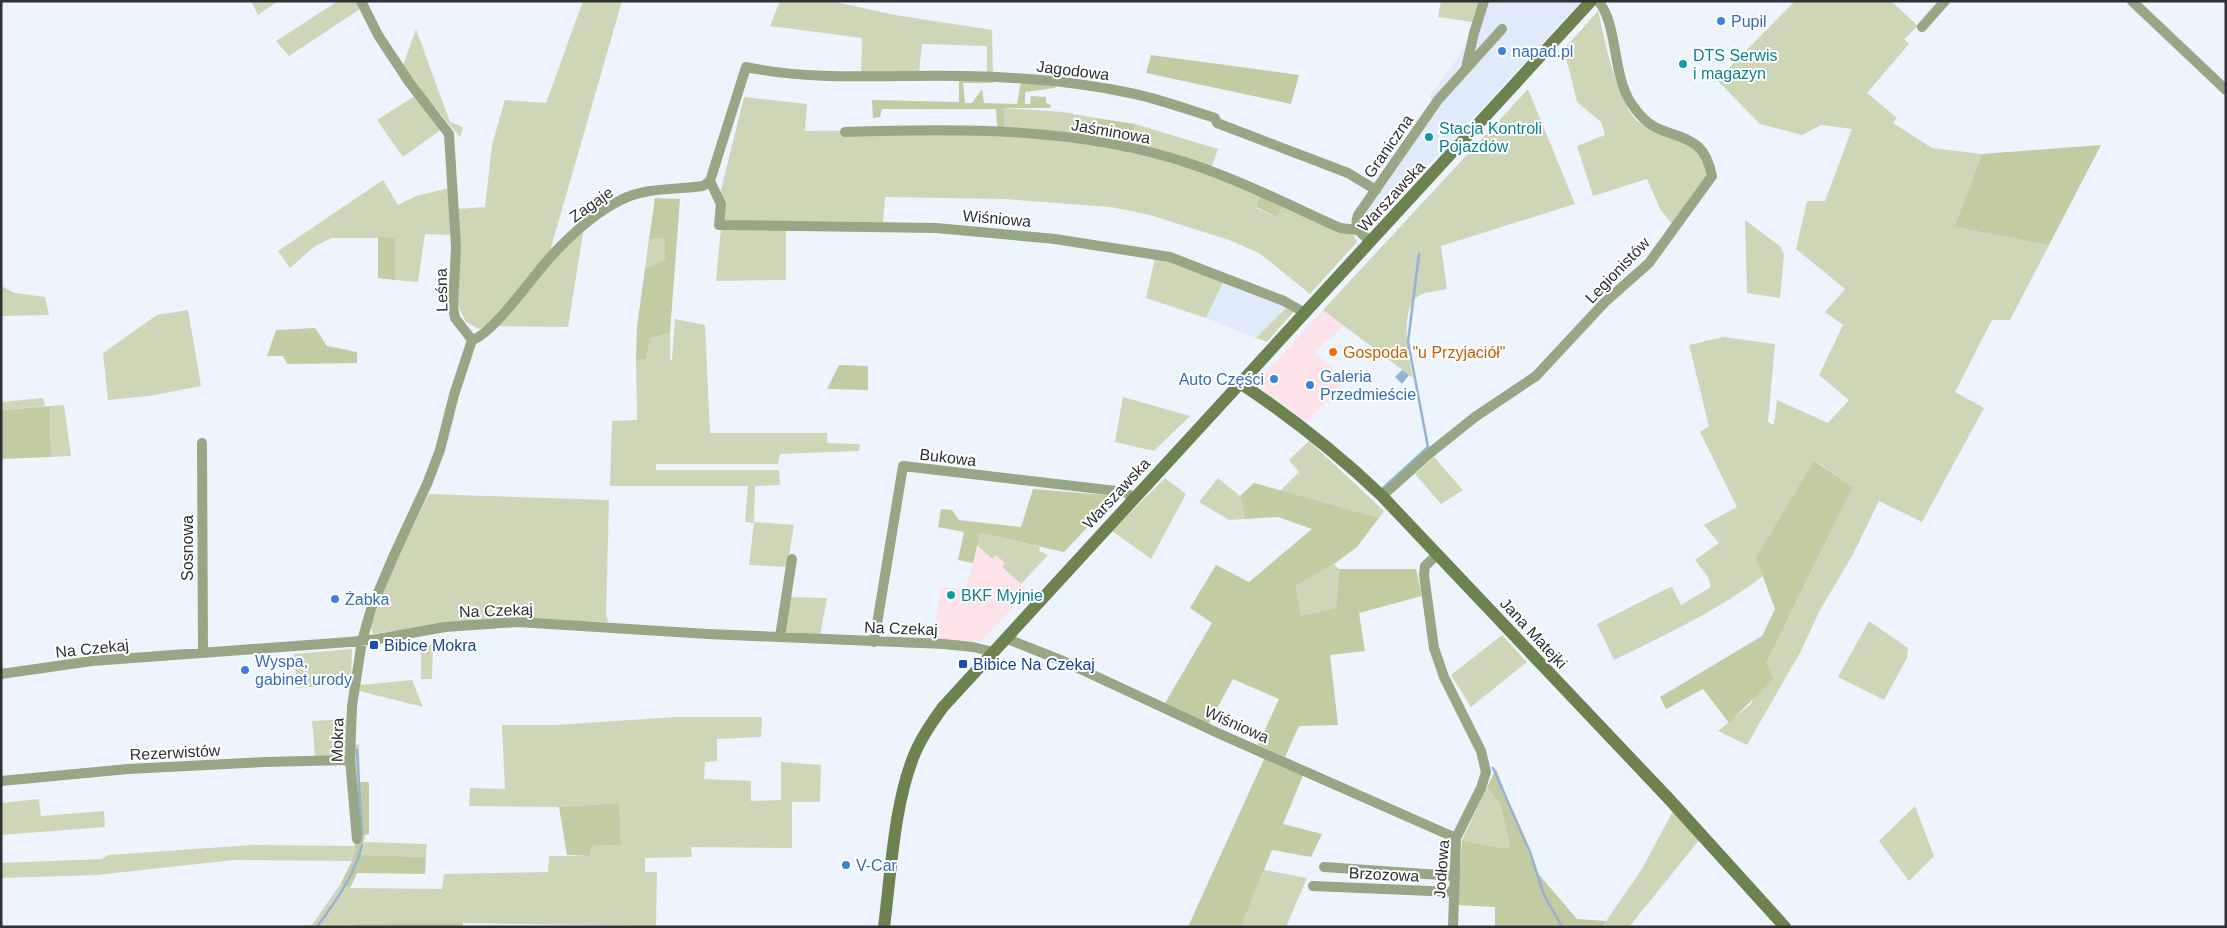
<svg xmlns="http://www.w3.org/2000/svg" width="2227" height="928" viewBox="0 0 2227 928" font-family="Arial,sans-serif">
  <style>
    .commercial { fill: #fce2e9 }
    .built { fill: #dfeafa }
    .green { fill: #cfd6b7 }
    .forest { fill: #c2cba2 }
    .water { fill: #94b3d2 }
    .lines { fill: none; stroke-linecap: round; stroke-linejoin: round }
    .stream { stroke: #94b3d2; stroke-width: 2.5 }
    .street { stroke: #97a785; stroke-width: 10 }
    .secondary { stroke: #6c824f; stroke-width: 12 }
    .shop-dot { fill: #3f7fe0; stroke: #fff; stroke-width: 2 }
    .culture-dot { fill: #0f9aa8; stroke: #fff; stroke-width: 2 }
    .food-dot { fill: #e8710a; stroke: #fff; stroke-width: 2 }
    .transit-dot { fill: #1a4fb4; stroke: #fff; stroke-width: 2 }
    .labels { text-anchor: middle; stroke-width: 4; stroke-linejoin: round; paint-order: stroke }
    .shop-label { font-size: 16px; fill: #366cbe; stroke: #fff; text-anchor: start }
    .culture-label { font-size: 16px; fill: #0d838f; stroke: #fff; text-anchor: start }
    .street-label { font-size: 16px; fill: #2e3034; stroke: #fff }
    .food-label { font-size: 16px; fill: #c56008; stroke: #fff; text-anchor: start }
    .transit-label { font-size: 16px; fill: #164399; stroke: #fff; text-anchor: start }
  </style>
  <rect width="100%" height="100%" fill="#eef4fe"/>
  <path class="commercial" d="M 1323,310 L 1344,326 L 1314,353 L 1347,380 L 1307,422 L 1255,384 Z
    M 977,545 L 992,559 L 996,555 L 1005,563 L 1002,568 L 1028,591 L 982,641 L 932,642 L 941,587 L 966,589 Z"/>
  <path class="built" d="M 1478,1 L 1582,1 L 1367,231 L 1361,226 L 1365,212 L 1440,103 L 1429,97 L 1469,43 Z
    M 1224,280 L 1288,306 L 1256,338 L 1206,318 Z"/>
  <path class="green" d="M 251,1 L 278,1 L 258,15 Z
    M 338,1 L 356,1 L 360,9 L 289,56 L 276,41 Z
    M 583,1 L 622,1 L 550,251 L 490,324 L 479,329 L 466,322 L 458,306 L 457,209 L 485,207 L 492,145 L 505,100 L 546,103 Z
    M 780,1 L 831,1 L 895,15 L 992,30 L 993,75 L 987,74 L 987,46 L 922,44 L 919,73 L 861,72 L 862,38 L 770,26 Z
    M 1441,1 L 1479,1 L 1472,22 L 1438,17 Z
    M 1795,1 L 1891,1 L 1918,26 L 1904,39 L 1909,44 L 1867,93 L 1897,118 L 1893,123 L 1932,148 L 1982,154 L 1954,227 L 2049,245 L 2010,320 L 1992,320 L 1955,392 L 1984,408 L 1922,522 L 1879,501 L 1852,556 L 1820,610 L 1801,651 L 1747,745 L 1718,731 L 1751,704 L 1766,663 L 1853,487 L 1815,461 L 1757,558 L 1763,576 C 1717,611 1665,635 1614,660 L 1597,624 L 1668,588 L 1672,587 L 1681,605 L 1711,587 L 1708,577 L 1695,560 L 1719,543 L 1704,525 L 1737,507 L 1700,432 L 1709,426 L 1689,345 L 1723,337 L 1775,344 L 1768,422 L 1774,425 L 1777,400 L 1828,423 L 1849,400 L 1819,375 L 1843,325 L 1825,312 L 1845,289 L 1796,249 L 1807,201 L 1825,201 L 1852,129 L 1821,125 L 1802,135 L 1760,124 L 1717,80 Z
    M 1598,11 C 1604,37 1618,108 1640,123 C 1654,132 1681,142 1697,149 L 1707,169 L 1706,180 L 1673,225 L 1660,209 L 1647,179 L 1593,196 L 1577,146 L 1605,135 L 1601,122 L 1577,102 L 1564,49 Z
    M 416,29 L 450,122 L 463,127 L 460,137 L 402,68 Z
    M 1528,89 L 1575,204 L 1441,246 L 1447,289 C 1438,291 1427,292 1420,295 C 1398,306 1409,359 1413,378 L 1323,310 Z
    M 415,96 L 442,129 L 403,157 L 377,120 Z
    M 744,97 L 807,104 L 805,131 C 920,129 1062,128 1173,161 C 1203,169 1232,184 1261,195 L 1256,208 L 1277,217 L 1283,205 L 1354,235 L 1357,242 L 1310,294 L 1259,253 L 1229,240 L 1150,215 L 1111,207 L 1004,199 L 885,197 L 883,222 L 725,221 C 720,212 724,200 721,190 Z
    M 1004,108 L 1063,112 L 1096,118 L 1090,137 L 1005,129 Z
    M 1135,124 L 1218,149 L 1211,169 L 1130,144 Z
    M 383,180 L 398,205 L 416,196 L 449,188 L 450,235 L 425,234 L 418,282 L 395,280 L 395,238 L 332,238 L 315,246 L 290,268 L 278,251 Z
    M 1745,220 L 1781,247 L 1784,255 L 1780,298 L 1747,293 Z
    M 584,227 L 568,327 L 496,326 L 556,256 Z
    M 721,228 L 786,228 L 786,280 L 716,281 Z
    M 665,238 L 665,259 L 645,269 L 649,239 Z
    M 1155,258 L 1178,263 L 1224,280 L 1206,318 L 1146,298 Z
    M 1,286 L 15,293 L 45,297 L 49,315 L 1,316 Z
    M 1288,306 L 1295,310 L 1267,342 L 1256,338 Z
    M 188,310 L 201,386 L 149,396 L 108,400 L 103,353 L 157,315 Z
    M 675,319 L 705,325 L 710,433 L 827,433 L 827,443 L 860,444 L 859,451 L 780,454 L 778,464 L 656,464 L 656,470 L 779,470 L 780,485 L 755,486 L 754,522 L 794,525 L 787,567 L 749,565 L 754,523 L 745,522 L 748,486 L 610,486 L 612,421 L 637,420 L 636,359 L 646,359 L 651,338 L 670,333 L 670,360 L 672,360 Z
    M 1123,397 L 1190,416 L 1154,451 L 1115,442 Z
    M 43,398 L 45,406 L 1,410 L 1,402 Z
    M 64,405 L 71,456 L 51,457 L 50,406 Z
    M 1309,441 L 1384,511 L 1379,518 L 1280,491 L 1299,472 L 1289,460 Z
    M 1434,457 L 1463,490 L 1441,504 L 1415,474 Z
    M 1165,478 L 1186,494 L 1151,559 L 1112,531 Z
    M 1218,478 L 1240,496 L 1245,519 L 1229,520 L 1199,502 Z
    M 429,494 L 609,500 L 606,616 L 609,622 L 482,619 L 373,634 L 370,626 L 399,554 Z
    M 980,533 L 1040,547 L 1039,551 L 1048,555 L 1021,584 L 1002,567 L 1005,563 L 996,555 L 992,559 L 977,545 Z
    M 1334,564 L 1339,569 L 1336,608 L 1301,615 L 1294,586 Z
    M 788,597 L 827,598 L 820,636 L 784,634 Z
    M 1869,621 L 1908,648 L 1907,658 L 1884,700 L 1838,677 Z
    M 1502,635 L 1527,662 L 1471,707 L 1451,675 Z
    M 433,644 L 432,679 L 421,679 L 421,647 Z
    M 352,649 L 351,684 L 297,688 L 294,654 Z
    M 412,680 L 423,707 L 359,691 L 360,685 Z
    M 676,717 L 762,717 L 761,737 L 717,739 L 717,761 L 705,762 L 704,779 L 751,781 L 751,801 L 781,800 L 781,762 L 821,765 L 820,802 L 792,802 L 792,848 L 691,847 L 692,857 L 645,858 L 645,872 L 657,872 L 656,926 L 463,923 L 291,927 L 312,925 L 341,883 L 350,888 L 442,889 L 444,874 L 548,872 L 549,856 L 590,856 L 591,846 L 621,845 L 618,803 L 559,807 L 469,806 L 470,788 L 505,789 L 502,725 L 555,725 Z
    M 348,719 L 346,756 L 315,756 L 312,721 Z
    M 359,744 L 360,781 L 355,782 L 354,746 Z
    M 1487,787 L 1501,807 L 1510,847 L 1501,848 L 1462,840 Z
    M 39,799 L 41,816 L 104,811 L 105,827 L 1,835 L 1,803 Z
    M 1915,806 L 1934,856 L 1909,881 L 1879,841 Z
    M 1673,811 L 1700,839 L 1629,927 L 1602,927 L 1642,869 Z
    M 364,842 L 427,844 L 426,857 L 361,855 Z
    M 253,845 L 355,846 L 352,861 L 234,860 L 97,875 L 1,878 L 1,863 L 102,859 L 108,855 Z
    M 1264,870 L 1307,878 L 1286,927 L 1241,927 Z"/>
  <path class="forest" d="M 1151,55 L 1299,75 L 1291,104 L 1146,73 Z
    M 959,78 L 993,79 L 993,83 L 963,83 L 965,103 L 972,103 L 982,89 L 984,103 L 1017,104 L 1021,82 L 1056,84 L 1055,88 L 1025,92 L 1025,104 L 1030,104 L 1031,96 L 1046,97 L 1046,103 L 1051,105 L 1050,108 L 1004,108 L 1005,129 L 997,126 L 996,109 L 882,109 L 880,117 L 873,118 L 872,100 L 959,102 Z
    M 1096,118 L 1135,124 L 1130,144 L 1090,137 Z
    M 2101,145 L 2049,245 L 1954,227 L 1982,154 Z
    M 1261,195 L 1283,205 L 1277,217 L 1256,207 Z
    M 655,198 L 680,199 L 670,333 L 651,338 L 646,359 L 636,359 L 637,326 L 645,269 L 665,259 L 665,238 L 649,239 Z
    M 378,237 L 395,238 L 395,280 L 378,278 Z
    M 315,328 L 327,346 L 357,352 L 357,363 L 287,364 L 283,356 L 267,356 L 276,330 Z
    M 839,365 L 868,366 L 868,390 L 827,389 Z
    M 50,406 L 51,457 L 1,459 L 1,410 Z
    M 1814,461 L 1853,487 L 1766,663 L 1773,679 L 1729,723 L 1703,689 L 1666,709 L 1660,697 L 1762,636 L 1775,609 L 1756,558 Z
    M 1254,483 L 1379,518 L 1357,547 L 1334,564 L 1295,586 L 1301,615 L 1336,608 L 1339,569 L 1416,569 L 1422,596 L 1359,613 L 1365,651 L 1330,655 L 1338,725 L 1299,726 L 1285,757 L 1258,745 L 1279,699 L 1233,679 L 1208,725 L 1165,703 L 1212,623 L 1190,608 L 1216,565 L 1249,582 L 1312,529 L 1278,517 L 1245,519 L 1240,496 Z
    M 1033,489 L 1117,496 L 1064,552 L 980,533 L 973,563 L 958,560 L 964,532 L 938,527 L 941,509 L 952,510 L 959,520 L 1021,527 Z
    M 1265,757 L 1304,773 L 1283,824 L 1322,834 L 1311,857 L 1272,850 L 1241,927 L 1188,927 Z
    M 1496,769 L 1536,871 L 1577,919 L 1606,921 L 1602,927 L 1495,927 L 1495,907 L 1457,905 L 1462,840 L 1501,848 L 1510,847 L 1501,807 L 1487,787 Z
    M 350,782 L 369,782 L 369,834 L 365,835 L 361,855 L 426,857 L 425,874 L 357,873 L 350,888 L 341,883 L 352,861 L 355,846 Z
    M 619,803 L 621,845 L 591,846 L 590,856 L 567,855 L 559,807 Z
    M 463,923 L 463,927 L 353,927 L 354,924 Z"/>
  <path class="water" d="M 1402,370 L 1409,375 L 1402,384 L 1395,377 Z"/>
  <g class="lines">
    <path class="stream" d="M 1382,489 L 1428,447 L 1408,342 L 1419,254
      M 357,750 L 362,834
      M 1493,768 L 1530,852 L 1544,895 L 1562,927
      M 317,927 C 335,902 355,875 362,845"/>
    <path class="street" d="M 361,1 L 378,35 L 409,82 L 449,134 L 456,247 L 453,307 L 455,318 L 472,340
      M 2132,1 L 2226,90
      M 1922,27 L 1945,1
      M 1466,68 L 1474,33 L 1484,1
      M 845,132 C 960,128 1080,127 1191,164 C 1242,181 1291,206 1340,228 L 1358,230
      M 710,181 L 721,204 L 719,225 L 936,228 L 1055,239 L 1170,257 L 1284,301 L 1305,313
      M 1371,241 C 1361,234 1353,228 1358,215 L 1438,100 L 1502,29
      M 472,340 C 494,334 536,271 555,252 C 574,232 596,212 621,200 C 645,187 676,190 703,186 L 710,181 L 746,67 C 818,82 892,74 965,76 C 1022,77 1080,82 1135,94 C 1162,100 1189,110 1215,118 L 1217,123 L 1348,173 L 1376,190
      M 202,443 L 203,653
      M 1382,496 L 1430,453 L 1475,417 L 1536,376 L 1605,302 L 1649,263 L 1712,176 C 1704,136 1684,141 1655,127 C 1645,122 1637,112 1631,103 C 1612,74 1618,23 1598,1
      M 1437,555 L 1425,566 L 1424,575 L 1434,648 L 1444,677 L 1481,751 L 1486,772 L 1481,788 L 1456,838 L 1453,927
      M 780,637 L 792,559
      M 1005,638 L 1063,661 L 1220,734 L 1456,838
      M 874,642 L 903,466 L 1125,492 L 1134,498
      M 1,674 L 92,661 L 349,642 L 378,639 L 445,627 L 518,622 L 708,634 L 944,644 L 973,647 L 993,652
      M 1,781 L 128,769 L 264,762 L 350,760
      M 357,839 L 350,760 L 352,706 L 362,641 L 371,609 L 394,555 L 427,484 L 440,450 L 454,395 L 472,340
      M 1324,867 L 1455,876
      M 1313,886 L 1454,892"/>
    <path class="secondary" d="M 1240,383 C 1291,417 1338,454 1382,496 L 1669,799 L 1785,927
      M 884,927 C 891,873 894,802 915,753 C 922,736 932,722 943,707 L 1591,1"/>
  </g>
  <g class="shop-dot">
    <circle cx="1721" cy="21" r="5"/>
    <circle cx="1502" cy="51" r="5"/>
    <circle cx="1274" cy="379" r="5"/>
    <circle cx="1310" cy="385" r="5"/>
    <circle cx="335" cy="599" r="5"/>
    <circle cx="245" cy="670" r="5"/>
    <circle cx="846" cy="865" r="5"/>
  </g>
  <g class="culture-dot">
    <circle cx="1683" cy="64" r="5"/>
    <circle cx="1429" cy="137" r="5"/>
    <circle cx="951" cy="595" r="5"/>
  </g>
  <circle class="food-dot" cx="1333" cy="352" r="5"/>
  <g class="transit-dot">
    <rect x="369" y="640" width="10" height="10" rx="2.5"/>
    <rect x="958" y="659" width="10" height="10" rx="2.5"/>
  </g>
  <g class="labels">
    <g class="shop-label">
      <text x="1731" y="27">Pupil</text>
      <text x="1512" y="57">napad.pl</text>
      <text x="1320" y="382">Galeria<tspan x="1320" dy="18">Przedmieście</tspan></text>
      <text x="1264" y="385" text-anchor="end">Auto Części</text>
      <text x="345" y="605">Żabka</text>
      <text x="255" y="667">Wyspa,<tspan x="255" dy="18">gabinet urody</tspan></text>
      <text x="856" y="871">V-Car</text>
    </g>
    <g class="culture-label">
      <text x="1693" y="61">DTS Serwis<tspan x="1693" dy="18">i magazyn</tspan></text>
      <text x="1439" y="134">Stacja Kontroli<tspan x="1439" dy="18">Pojazdów</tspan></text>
      <text x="961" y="601">BKF Myjnie</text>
    </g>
    <g class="street-label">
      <text transform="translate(1073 70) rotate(7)" y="6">Jagodowa</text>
      <text transform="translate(1111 131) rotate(10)" y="6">Jaśminowa</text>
      <text transform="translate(1388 146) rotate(-55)" y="6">Graniczna</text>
      <text transform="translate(1391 196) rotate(-47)" y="6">Warszawska</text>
      <text transform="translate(591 204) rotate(-35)" y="6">Zagaje</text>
      <text transform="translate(997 218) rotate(5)" y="6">Wiśniowa</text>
      <text transform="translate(1617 270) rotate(-46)" y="6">Legionistów</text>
      <text transform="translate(441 290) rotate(-91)" y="6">Leśna</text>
      <text transform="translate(948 457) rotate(7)" y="6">Bukowa</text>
      <text transform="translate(1116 493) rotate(-47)" y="6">Warszawska</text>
      <text transform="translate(187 548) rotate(-90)" y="6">Sosnowa</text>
      <text transform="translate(496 610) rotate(-2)" y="6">Na Czekaj</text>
      <text transform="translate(901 628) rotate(2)" y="6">Na Czekaj</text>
      <text transform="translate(1534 633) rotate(47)" y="6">Jana Matejki</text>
      <text transform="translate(92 648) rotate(-6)" y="6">Na Czekaj</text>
      <text transform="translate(1237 724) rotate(24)" y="6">Wiśniowa</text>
      <text transform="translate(337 740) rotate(-89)" y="6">Mokra</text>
      <text transform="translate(175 752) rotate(-3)" y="6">Rezerwistów</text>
      <text transform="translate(1441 869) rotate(-86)" y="6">Jodłowa</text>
      <text transform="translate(1384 874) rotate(3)" y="6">Brzozowa</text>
    </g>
    <g class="food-label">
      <text x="1343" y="358">Gospoda "u Przyjaciół"</text>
    </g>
    <g class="transit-label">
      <text x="384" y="651">Bibice Mokra</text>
      <text x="973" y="670">Bibice Na Czekaj</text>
    </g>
  </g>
  <rect width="2227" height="928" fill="none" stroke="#2e3034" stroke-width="5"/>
</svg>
